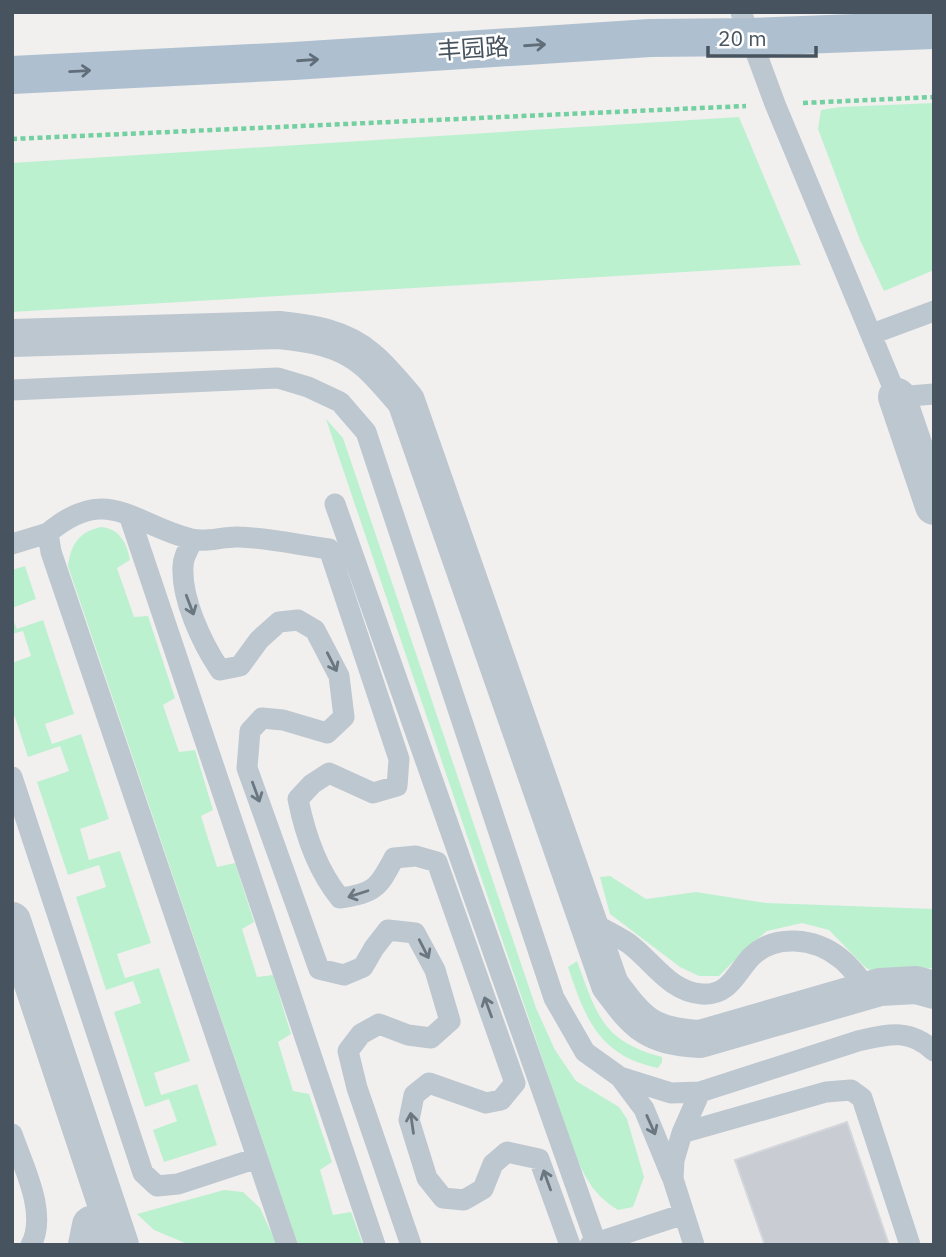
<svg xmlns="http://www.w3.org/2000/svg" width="946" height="1257" viewBox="0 0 946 1257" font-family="'IBM Plex Sans','Noto Sans SC',sans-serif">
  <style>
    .green { fill: #bcf1cf }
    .building { fill: #c9ccd2; stroke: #d3d6db; stroke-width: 2 }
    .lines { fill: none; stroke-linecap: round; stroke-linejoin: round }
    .path { stroke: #73d0a0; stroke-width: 4.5; stroke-dasharray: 5 3.5; stroke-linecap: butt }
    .lane { stroke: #bdc7cf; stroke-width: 21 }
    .street { stroke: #bdc7cf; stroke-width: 38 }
    .primary { stroke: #aec0cf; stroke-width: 38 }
    .oneway { stroke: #616e7a }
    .oneway2 { stroke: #6a7680 }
    .labels { text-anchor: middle; stroke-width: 5; stroke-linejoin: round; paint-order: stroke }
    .street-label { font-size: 24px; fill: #47535e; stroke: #fff }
  </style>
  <rect width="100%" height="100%" fill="#f2efef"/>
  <path class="green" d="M 934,103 L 934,270 L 884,291 L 860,240 L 818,129 L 821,110 L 840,107 Z
    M 739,117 L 801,265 L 12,312 L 12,163 Z
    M 326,419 L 343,438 L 536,1008 L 555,1050 L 576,1081 L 619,1107 L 627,1119 L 644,1177 L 633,1207 L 618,1210 C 594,1195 587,1181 575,1155 Z
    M 101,527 C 120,529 127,543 130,560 L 117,568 L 134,617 L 148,616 L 175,698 L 163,705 L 179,752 L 195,750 L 213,810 L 201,816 L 217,867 L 235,863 L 254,922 L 242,929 L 257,977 L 273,975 L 291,1034 L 278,1042 L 293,1091 L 309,1094 L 332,1162 L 320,1170 L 333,1215 L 351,1212 L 363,1245 L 298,1245 L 68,566 C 71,544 79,532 101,527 Z
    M 25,566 L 36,599 L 12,608 L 12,570 Z
    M 12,617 L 17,629 L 43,620 L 74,714 L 45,724 L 52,744 L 81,734 L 109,819 L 80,829 L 89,860 L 120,851 L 151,943 L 117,954 L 125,978 L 159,968 L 190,1061 L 154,1073 L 161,1095 L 197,1084 L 217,1145 L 164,1162 L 153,1130 L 177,1121 L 169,1099 L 145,1107 L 114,1012 L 141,1003 L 133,981 L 106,990 L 76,897 L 106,887 L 99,865 L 68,875 L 37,782 L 69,771 L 60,746 L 28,757 L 12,708 L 12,663 L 31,656 L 23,631 L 12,634 Z
    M 610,876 L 646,899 L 696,892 L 766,903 L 934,909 L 934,968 L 875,973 L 865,967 L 829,930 L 802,923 L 767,931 L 750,945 L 719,976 L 699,976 L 680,967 L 610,914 L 600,877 Z
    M 577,961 C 597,1015 602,1041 662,1057 L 662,1062 L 658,1068 C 599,1056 585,1018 568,967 Z
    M 224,1190 L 243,1192 L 260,1208 L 277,1245 L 190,1245 L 154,1230 L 137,1214 Z"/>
  <path class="building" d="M 847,1122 L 889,1245 L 765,1245 L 735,1160 Z"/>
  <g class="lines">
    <path class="path" d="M 803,103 L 934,97
      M 12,139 L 746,106"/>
    <path class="lane" d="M 741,12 L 775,104 L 897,397 L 934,394
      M 872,334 L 934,311
      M 12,390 L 278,378 L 308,387 L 340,402 L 366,432 L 554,998 L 585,1052 L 620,1077 L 671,1093 L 700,1092 L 858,1041 C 889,1034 909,1028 934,1051
      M 335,504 L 596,1243
      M 129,515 L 375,1245
      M 193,540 C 189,548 183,557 183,566 C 181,599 202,643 220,670 L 240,666 L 259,640 L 279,622 L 298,620 L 315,630 L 339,676 L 344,717 L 327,733 L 283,720 L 262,718 L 250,731 L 247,768 L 319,969 L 344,975 L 363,967 L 374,948 L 388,930 L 415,933 L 435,970 L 450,1021 L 431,1038 L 408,1035 L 379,1024 L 361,1034 L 348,1051 L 357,1088 L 411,1245
      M 12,544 L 48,533
      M 12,777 L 143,1173 L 157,1186 L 178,1184 L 257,1158
      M 590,922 C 603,929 616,935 628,943 C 652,960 669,992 702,994 C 729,996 736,973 751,957 C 775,933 815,938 840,958 C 851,966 860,980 869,990
      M 620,1077 L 644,1109 L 672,1177
      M 682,1133 L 700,1092
      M 12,1134 C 23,1166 48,1213 31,1245
      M 287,1245 L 51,552 L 48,533 C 107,483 132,524 191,539 C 206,543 224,536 239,537 C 269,538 299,545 329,549 L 399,759 L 397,786 L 373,793 L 329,773 L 312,784 L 298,799 C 305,834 317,870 340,898 C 374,894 379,887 394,858 L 416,856 L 437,862 L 515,1083 L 501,1100 L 486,1103 L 429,1083 L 414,1095 L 409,1120 L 427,1178 L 443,1198 L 464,1200 L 483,1189 L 493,1164 L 507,1152 L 539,1159 L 570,1245
      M 590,1245 L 684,1214
      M 694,1245 L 673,1179 L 674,1160 L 682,1133 L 826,1092 L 851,1090 L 862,1098 L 910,1245"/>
    <path class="street" d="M 12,338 L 279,330 C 310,333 343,338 368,360 C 382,372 394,387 406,401 L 610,985 C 639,1024 649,1036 700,1039 L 880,987 L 916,985 L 934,990
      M 897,397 L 934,506
      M 12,921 L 120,1245
      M 87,1245 L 91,1225"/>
    <path class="primary" d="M 12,75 L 294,61 L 650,38 L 751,37 L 934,30"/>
  </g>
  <defs><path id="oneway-shaft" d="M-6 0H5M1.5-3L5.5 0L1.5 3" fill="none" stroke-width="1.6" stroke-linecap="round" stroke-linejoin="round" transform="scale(1.75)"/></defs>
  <g class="oneway">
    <use href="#oneway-shaft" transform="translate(535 45) rotate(-4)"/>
    <use href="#oneway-shaft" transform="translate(308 60) rotate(-4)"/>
    <use href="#oneway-shaft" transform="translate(80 71) rotate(-3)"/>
  </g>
  <g class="oneway2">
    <use href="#oneway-shaft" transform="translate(190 605) rotate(69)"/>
    <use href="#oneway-shaft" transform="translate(332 662) rotate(63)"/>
    <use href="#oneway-shaft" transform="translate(256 792) rotate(70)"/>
    <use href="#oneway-shaft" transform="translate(358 894) rotate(162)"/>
    <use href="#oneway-shaft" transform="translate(424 949) rotate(63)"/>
    <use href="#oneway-shaft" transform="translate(488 1007) rotate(-110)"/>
    <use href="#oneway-shaft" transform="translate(412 1123) rotate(-98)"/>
    <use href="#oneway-shaft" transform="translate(651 1125) rotate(66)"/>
    <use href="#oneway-shaft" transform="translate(547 1180) rotate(-110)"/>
  </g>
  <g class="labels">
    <g class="street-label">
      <text transform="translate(473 49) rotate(-4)" y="8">丰园路</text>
    </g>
  </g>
  <rect width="946" height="1257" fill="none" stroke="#47535e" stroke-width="28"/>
  <path d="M708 46v10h108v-10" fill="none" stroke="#47535e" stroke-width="3.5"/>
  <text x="718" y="46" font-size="21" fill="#47535e" stroke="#ffffff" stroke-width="5" paint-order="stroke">20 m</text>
</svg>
